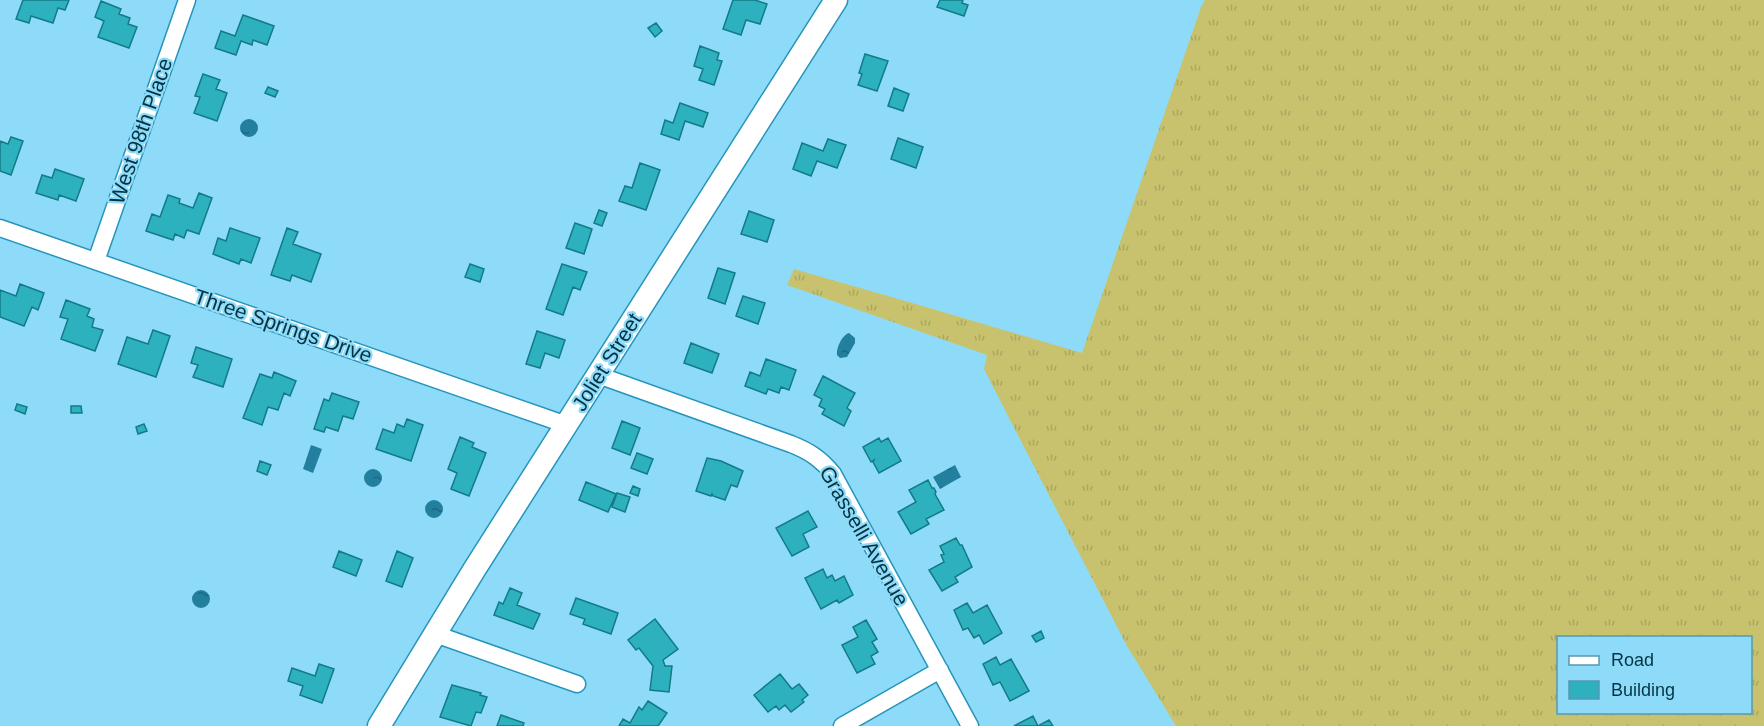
<svg xmlns="http://www.w3.org/2000/svg" width="1764" height="726" viewBox="0 0 1764 726" font-family="Arial,sans-serif">
  <style>
    .grass { fill: url(#grass-tufts); fill-rule: evenodd }
    .water { fill: url(#water-ripples) }
    .building { fill: #2eb1be; stroke: #127b85; stroke-width: 1.5 }
    .lines { fill: none; stroke-linecap: round; stroke-linejoin: round }
    .street-casing { stroke: #2695ba; stroke-width: 19 }
    .secondary-casing { stroke: #2695ba; stroke-width: 25 }
    .street { stroke: #fff; stroke-width: 16 }
    .secondary { stroke: #fff; stroke-width: 22 }
    .labels { text-anchor: middle; stroke-width: 4.5; stroke-linejoin: round; paint-order: stroke }
    .street-label { font-size: 21px; fill: #043443; stroke: #8edbf9 }
  </style>
  <defs>
    <pattern id="grass-tufts" width="24" height="20" patternUnits="userSpaceOnUse" patternTransform="scale(1.5)"><rect width="24" height="20" fill="#c8c26e"/><path d="M3 7l-1-3M5 7V3M7 7l1-3M15 17l-1-3M17 17v-4M19 17l1-3" fill="none" stroke="#aaa760"/></pattern>
    <pattern id="water-ripples" width="26" height="14" patternUnits="userSpaceOnUse" patternTransform="scale(1.5)"><rect width="26" height="14" fill="#227f9d"/><path d="M2 4q2-2 4 0t4 0M15 11q2-2 4 0t4 0" fill="none" stroke="#1b6982"/></pattern>
  </defs>
  <rect width="100%" height="100%" fill="#8edbf9"/>
  <path class="grass" d="M 1205,0 L 1764,0 L 1764,726 L 1176,726 L 1127,646 L 1007,414 L 984,369 L 987,355 L 787,285 L 794,269 L 926,307 L 1082,353 L 1201,7 ZM 1558,638 L 1750,638 L 1750,712 L 1558,712 Z"/>
  <path class="water" d="M240 128a9 9 0 1 1 18 0a9 9 0 1 1-18 0Z
    M 849,333 L 855,338 L 855,343 L 847,357 L 840,358 L 837,355 C 836,348 842,335 849,333 Z
    M 311,445 L 322,449 L 313,473 L 303,469 Z
    M 955,465 L 961,477 L 940,489 L 933,477 Z
    M364 478a9 9 0 1 1 18 0a9 9 0 1 1-18 0Z
    M425 509a9 9 0 1 1 18 0a9 9 0 1 1-18 0Z
    M192 599a9 9 0 1 1 18 0a9 9 0 1 1-18 0Z"/>
  <path class="building" d="M 23,0 L 69,0 L 65,10 L 58,8 L 53,23 L 31,16 L 29,23 L 16,19 Z
    M 733,0 L 755,0 L 767,4 L 760,24 L 746,20 L 741,35 L 723,29 Z
    M 940,0 L 963,0 L 962,3 L 968,5 L 964,16 L 937,7 Z
    M 101,1 L 121,9 L 119,14 L 130,18 L 128,24 L 137,27 L 129,48 L 98,37 L 104,21 L 95,17 Z
    M 243,15 L 274,26 L 267,45 L 253,40 L 252,45 L 241,41 L 236,55 L 215,48 L 221,31 L 235,36 Z
    M 656,23 L 662,31 L 655,37 L 648,28 Z
    M 700,46 L 719,53 L 717,60 L 722,61 L 714,85 L 699,80 L 703,69 L 694,66 Z
    M 865,54 L 888,61 L 877,91 L 858,85 L 862,74 L 859,73 Z
    M 203,74 L 220,80 L 216,89 L 227,93 L 217,121 L 194,113 L 200,97 L 195,96 Z
    M 268,87 L 278,91 L 275,97 L 265,93 Z
    M 894,88 L 909,94 L 903,111 L 888,106 Z
    M 680,103 L 708,113 L 703,127 L 685,121 L 679,140 L 661,134 L 665,120 L 673,123 Z
    M 11,137 L 23,141 L 11,175 L 0,171 L 0,141 L 8,144 Z
    M 898,138 L 923,147 L 916,168 L 891,159 Z
    M 828,139 L 846,145 L 837,168 L 817,161 L 811,176 L 793,169 L 802,143 L 823,151 Z
    M 640,163 L 660,170 L 646,210 L 619,201 L 625,186 L 632,188 Z
    M 55,169 L 84,179 L 76,201 L 59,195 L 58,200 L 36,193 L 42,175 L 52,178 Z
    M 199,193 L 212,198 L 199,234 L 187,230 L 184,238 L 175,234 L 173,240 L 146,231 L 152,214 L 160,217 L 168,195 L 180,199 L 179,203 L 193,208 Z
    M 599,210 L 607,213 L 602,226 L 594,223 Z
    M 749,211 L 774,220 L 767,242 L 741,234 Z
    M 575,223 L 592,229 L 584,254 L 566,248 Z
    M 230,228 L 260,238 L 251,263 L 241,259 L 239,264 L 213,254 L 218,238 L 226,241 Z
    M 287,228 L 298,232 L 293,244 L 321,254 L 311,282 L 292,275 L 290,281 L 271,275 Z
    M 470,264 L 484,269 L 480,282 L 465,277 Z
    M 562,264 L 587,272 L 580,290 L 573,287 L 563,315 L 546,309 Z
    M 718,268 L 735,273 L 725,304 L 708,298 Z
    M 20,284 L 44,293 L 38,310 L 32,307 L 24,326 L 0,317 L 0,290 L 16,296 Z
    M 743,296 L 765,303 L 758,324 L 736,316 Z
    M 66,300 L 90,309 L 87,316 L 94,319 L 92,327 L 103,330 L 95,351 L 61,339 L 68,319 L 60,317 Z
    M 153,330 L 170,336 L 156,377 L 118,364 L 127,337 L 148,344 Z
    M 537,331 L 565,340 L 559,358 L 545,353 L 540,368 L 526,364 Z
    M 691,343 L 719,354 L 712,373 L 684,363 Z
    M 196,347 L 232,359 L 223,387 L 193,377 L 198,365 L 191,363 Z
    M 766,359 L 796,370 L 789,390 L 781,387 L 779,393 L 768,389 L 766,394 L 745,386 L 750,372 L 760,376 Z
    M 274,372 L 296,381 L 290,396 L 284,393 L 278,410 L 268,407 L 262,425 L 243,418 L 260,374 L 272,378 Z
    M 823,376 L 855,393 L 847,408 L 851,411 L 844,426 L 822,414 L 825,409 L 819,406 L 822,399 L 814,395 Z
    M 332,393 L 359,402 L 353,419 L 343,416 L 338,431 L 326,427 L 324,432 L 314,429 L 324,399 L 329,401 Z
    M 17,404 L 27,407 L 25,414 L 15,410 Z
    M 71,406 L 81,406 L 82,413 L 71,413 Z
    M 407,419 L 423,425 L 411,461 L 376,449 L 383,429 L 394,433 L 397,424 L 404,427 Z
    M 622,421 L 640,428 L 630,455 L 612,448 Z
    M 144,424 L 147,431 L 138,434 L 136,427 Z
    M 460,437 L 474,443 L 472,447 L 486,453 L 469,496 L 451,489 L 457,473 L 448,469 Z
    M 879,438 L 881,442 L 888,438 L 901,461 L 879,473 L 873,462 L 874,460 L 871,462 L 863,447 Z
    M 637,453 L 653,459 L 647,474 L 631,468 Z
    M 707,458 L 721,461 L 743,471 L 737,487 L 731,485 L 725,500 L 713,496 L 712,494 L 711,496 L 696,491 Z
    M 260,461 L 271,465 L 267,475 L 257,471 Z
    M 928,480 L 932,488 L 934,488 L 936,492 L 935,494 L 944,510 L 926,519 L 929,524 L 911,534 L 898,512 L 916,502 L 909,490 Z
    M 586,482 L 616,494 L 608,512 L 579,500 Z
    M 633,486 L 640,489 L 638,496 L 630,493 Z
    M 617,493 L 630,497 L 625,512 L 612,507 Z
    M 808,511 L 817,527 L 803,534 L 809,547 L 792,556 L 776,528 Z
    M 956,538 L 960,545 L 962,545 L 972,567 L 955,577 L 958,582 L 942,591 L 929,570 L 944,562 L 941,555 L 944,554 L 940,546 Z
    M 339,551 L 362,560 L 356,576 L 333,567 Z
    M 397,551 L 413,558 L 402,587 L 386,581 Z
    M 823,569 L 827,578 L 832,575 L 835,581 L 844,576 L 853,595 L 839,603 L 837,600 L 821,609 L 805,578 Z
    M 510,588 L 522,593 L 517,605 L 540,614 L 533,629 L 494,615 L 499,602 L 503,604 Z
    M 576,598 L 618,613 L 611,634 L 583,624 L 585,619 L 570,614 Z
    M 967,603 L 973,613 L 987,605 L 1002,633 L 984,644 L 979,635 L 974,638 L 968,628 L 963,630 L 954,610 Z
    M 655,619 L 678,649 L 663,660 L 665,666 L 672,666 L 669,692 L 650,690 L 653,666 L 639,648 L 636,650 L 628,640 Z
    M 866,620 L 877,639 L 872,642 L 878,652 L 871,656 L 875,664 L 857,673 L 842,645 L 858,637 L 853,627 Z
    M 1041,631 L 1044,638 L 1036,642 L 1032,636 Z
    M 996,657 L 1000,665 L 1011,659 L 1029,691 L 1010,701 L 1000,682 L 993,685 L 983,664 Z
    M 319,664 L 334,669 L 322,703 L 300,695 L 303,686 L 288,681 L 292,668 L 315,676 Z
    M 780,674 L 792,689 L 799,684 L 808,695 L 802,700 L 804,702 L 791,712 L 785,705 L 779,710 L 776,706 L 768,712 L 754,695 Z
    M 452,685 L 481,693 L 480,695 L 487,697 L 481,713 L 476,712 L 471,726 L 440,717 Z
    M 648,701 L 667,713 L 658,726 L 619,726 L 623,719 L 630,723 L 639,707 L 642,710 Z
    M 501,715 L 524,723 L 523,726 L 497,726 Z
    M 1033,716 L 1038,726 L 1049,720 L 1053,726 L 1014,726 Z"/>
  <g class="lines">
    <g class="street-casing">
      <path id="street" d="M 0,228 L 567,425
        M 96,261 L 187,0
        M 598,375 L 791,444 C 809,451 821,459 833,474 L 970,726
        M 435,634 L 577,684
        M 842,726 L 940,670"/>
    </g>
    <g class="secondary-casing">
      <path id="secondary" d="M 379,726 L 474,570 L 836,0"/>
    </g>
    <use href="#street" class="street"/>
    <use href="#secondary" class="secondary"/>
  </g>
  <g class="labels">
    <g class="street-label">
      <text transform="translate(141 131) rotate(-71)" y="7">West 98th Place</text>
      <text transform="translate(283 326) rotate(19)" y="7">Three Springs Drive</text>
      <text transform="translate(607 362) rotate(-58)" y="7">Joliet Street</text>
      <text transform="translate(864 536) rotate(60)" y="7">Grasselli Avenue</text>
    </g>
  </g>
  <rect x="1557" y="636" width="195" height="78" fill="#8edbf9" stroke="#5798b0" stroke-width="1.5"/>
  <rect x="1569" y="656" width="30" height="9" fill="#ffffff" stroke="#5798b0" stroke-width="1.5"/>
  <text x="1611" y="666" font-size="18" fill="#043443">Road</text>
  <rect x="1569" y="681" width="30" height="18" fill="#2eb1be" stroke="#5798b0" stroke-width="1.5"/>
  <text x="1611" y="696" font-size="18" fill="#043443">Building</text>
</svg>
